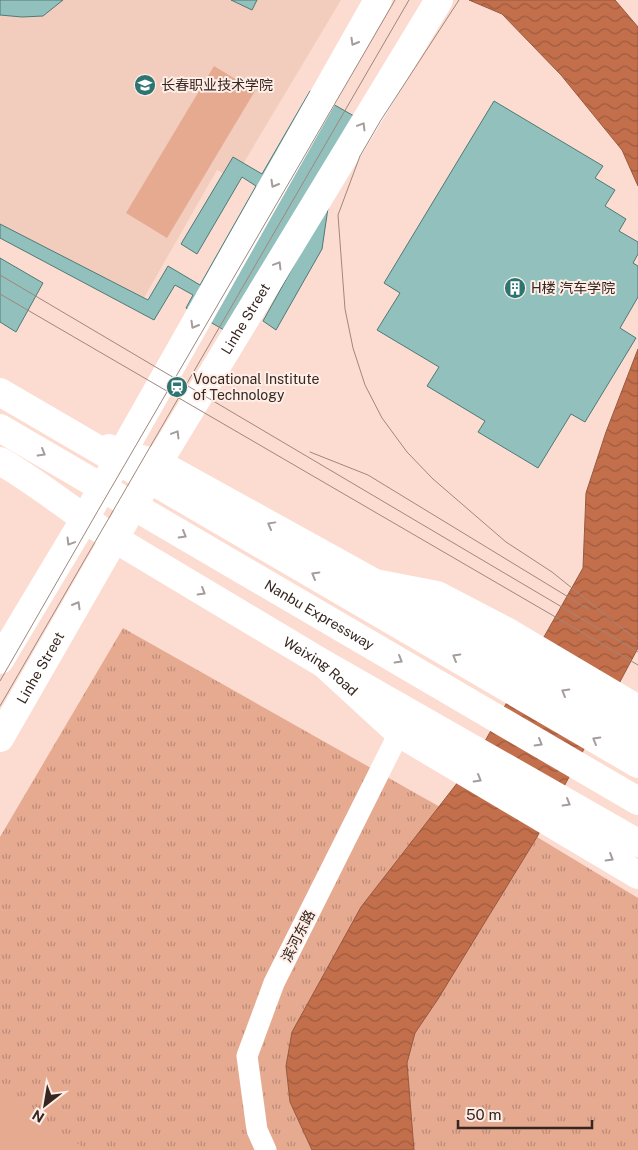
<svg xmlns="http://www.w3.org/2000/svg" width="638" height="1150" viewBox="0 0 638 1150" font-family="'Public Sans','Noto Sans SC',sans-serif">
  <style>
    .built { fill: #f2cdbe }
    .grass { fill: url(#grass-tufts) }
    .pitch { fill: #e6aa91 }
    .water { fill: url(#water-waves); stroke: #98593f }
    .building { fill: #92c0bc; stroke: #4e7a76 }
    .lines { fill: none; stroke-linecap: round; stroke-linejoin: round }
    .minor { stroke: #fff; stroke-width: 21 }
    .secondary { stroke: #fff; stroke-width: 28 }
    .primary { stroke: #fff; stroke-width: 28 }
    .trunk { stroke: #fff; stroke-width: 28 }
    .tram { stroke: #9f877d; stroke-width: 1 }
    .oneway { stroke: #a49d9b }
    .labels { text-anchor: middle; stroke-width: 4; stroke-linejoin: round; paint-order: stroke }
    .poi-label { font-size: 14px; fill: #352620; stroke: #feeee7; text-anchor: start }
    .street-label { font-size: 14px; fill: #352620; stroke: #feeee7 }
  </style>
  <defs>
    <pattern id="grass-tufts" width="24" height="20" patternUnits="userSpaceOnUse" patternTransform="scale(1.25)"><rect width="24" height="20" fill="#e6aa91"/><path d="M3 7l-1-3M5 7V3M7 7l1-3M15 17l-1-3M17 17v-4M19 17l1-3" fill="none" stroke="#bb8a76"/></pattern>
    <pattern id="water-waves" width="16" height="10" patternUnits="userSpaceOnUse" patternTransform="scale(1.25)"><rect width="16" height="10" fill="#c36f4c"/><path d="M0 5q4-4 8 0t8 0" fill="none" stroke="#9f5b3f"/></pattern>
  </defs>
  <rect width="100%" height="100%" fill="#fcdcd0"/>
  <path class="built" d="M 0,0 L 341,0 L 234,179 L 217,170 L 137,310 L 0,231 Z"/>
  <path class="grass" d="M 123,628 L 525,855 L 537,837 L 638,898 L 638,1150 L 0,1150 L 0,837 Z"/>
  <path class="pitch" d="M 214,66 L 255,91 L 167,238 L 126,213 Z
    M 0,1097 L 88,1150 L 0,1150 Z"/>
  <path class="water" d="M 469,0 L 615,0 L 638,27 L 638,186 L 622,150 L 561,75 L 502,14 Z
    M 638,349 L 638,648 L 537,837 L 438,999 L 415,1033 L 407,1063 L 414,1150 L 312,1150 L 290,1102 L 286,1066 L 292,1032 L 361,907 L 472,764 L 583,568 L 586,493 L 606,432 Z"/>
  <path class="building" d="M 0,0 L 63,0 L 43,16 L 22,17 L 0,15 Z
    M 231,0 L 257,0 L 252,10 Z
    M 310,91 L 361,120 L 328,208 L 322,249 L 276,330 L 263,321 L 308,240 L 236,337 L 186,308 L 193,295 L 175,285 L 154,320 L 0,238 L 0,224 L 148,300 L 168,266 L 200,285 L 256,186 L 242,177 L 197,254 L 181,244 L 233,157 L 262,174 Z
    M 494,101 L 603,166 L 595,178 L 615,190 L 605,206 L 626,219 L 619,231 L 638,242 L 638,254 L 633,263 L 638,266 L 638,297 L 620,328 L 636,338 L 585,422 L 571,414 L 538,468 L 478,432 L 485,421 L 427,386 L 439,367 L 377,330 L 400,293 L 384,283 Z
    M 0,258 L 43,283 L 16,332 L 0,322 Z"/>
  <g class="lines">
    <path class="minor" d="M 266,1150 L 257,1130 L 247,1056 L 274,983 L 399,733"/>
    <g class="secondary">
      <path d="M 0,660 L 84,520 L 378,0"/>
      <path id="s1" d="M 0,738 L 158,463 L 439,0"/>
    </g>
    <g class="primary">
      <path d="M 109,448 L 121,454 L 158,463 L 375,583 L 437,595 L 508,632 L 638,709"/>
      <path id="s2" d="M 0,461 C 40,484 75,514 115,539 L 324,664 L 399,733 L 638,875"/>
    </g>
    <g class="trunk">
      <path d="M 0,392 L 638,764"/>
      <path id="s3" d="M 0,428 L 638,801"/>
      <path d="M 375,583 L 638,734"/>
      <path d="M 324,664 L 638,843"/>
    </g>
    <path class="tram" d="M 459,0 L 381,120 L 360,156 L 338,215 L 345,309 L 353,348 L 365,385 L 382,418 L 407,452 L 433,479 L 506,542 L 552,572 L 638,641
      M 0,275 L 638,652
      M 0,294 L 638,665
      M 310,452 L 368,475 L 588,609
      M 0,681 C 130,453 264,227 395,0
      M 0,706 L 409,0"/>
  </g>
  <defs><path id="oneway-chevron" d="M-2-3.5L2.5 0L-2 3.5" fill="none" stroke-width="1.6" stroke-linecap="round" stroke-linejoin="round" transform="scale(1.25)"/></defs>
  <g class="oneway">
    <use href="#oneway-chevron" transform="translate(354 42) rotate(120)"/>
    <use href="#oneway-chevron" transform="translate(362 126) rotate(-59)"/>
    <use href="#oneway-chevron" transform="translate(274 184) rotate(120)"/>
    <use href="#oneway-chevron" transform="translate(278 265) rotate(-59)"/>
    <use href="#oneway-chevron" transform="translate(194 325) rotate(120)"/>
    <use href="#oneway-chevron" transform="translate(176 434) rotate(-59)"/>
    <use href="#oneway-chevron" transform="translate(42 453) rotate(30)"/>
    <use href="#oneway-chevron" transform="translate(271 525) rotate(-151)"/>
    <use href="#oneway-chevron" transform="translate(183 535) rotate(30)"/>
    <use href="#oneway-chevron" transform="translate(70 542) rotate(121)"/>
    <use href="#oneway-chevron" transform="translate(315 575) rotate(-150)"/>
    <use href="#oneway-chevron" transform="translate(202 592) rotate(31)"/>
    <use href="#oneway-chevron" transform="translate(77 605) rotate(-60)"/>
    <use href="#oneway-chevron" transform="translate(456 657) rotate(-150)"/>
    <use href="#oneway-chevron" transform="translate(399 660) rotate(30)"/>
    <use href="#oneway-chevron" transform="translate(565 692) rotate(-150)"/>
    <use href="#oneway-chevron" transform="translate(596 740) rotate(-150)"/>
    <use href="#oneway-chevron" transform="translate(539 743) rotate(30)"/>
    <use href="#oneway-chevron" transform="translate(478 779) rotate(30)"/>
    <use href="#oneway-chevron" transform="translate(567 803) rotate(30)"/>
    <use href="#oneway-chevron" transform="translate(610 858) rotate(31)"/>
  </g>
  <defs>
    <g id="university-disc" transform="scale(1.125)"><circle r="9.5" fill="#2c7570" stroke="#feeee7"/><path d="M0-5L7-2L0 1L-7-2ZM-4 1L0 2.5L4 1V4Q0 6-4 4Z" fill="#fff"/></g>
    <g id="building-disc" transform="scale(1.125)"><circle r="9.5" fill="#2c7570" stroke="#feeee7"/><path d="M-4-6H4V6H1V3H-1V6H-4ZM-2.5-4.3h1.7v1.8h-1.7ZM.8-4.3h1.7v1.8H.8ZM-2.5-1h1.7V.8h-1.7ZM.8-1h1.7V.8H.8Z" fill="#fff"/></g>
    <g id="station-disc" transform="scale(1.125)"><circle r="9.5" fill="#2c7570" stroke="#feeee7"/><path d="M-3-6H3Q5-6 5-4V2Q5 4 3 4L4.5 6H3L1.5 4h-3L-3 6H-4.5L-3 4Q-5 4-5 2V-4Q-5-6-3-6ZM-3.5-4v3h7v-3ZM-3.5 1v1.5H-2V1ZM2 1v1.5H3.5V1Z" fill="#fff"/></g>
  </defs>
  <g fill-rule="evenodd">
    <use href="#university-disc" x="145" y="85"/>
    <use href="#building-disc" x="515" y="288"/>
    <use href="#station-disc" x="177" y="387"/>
  </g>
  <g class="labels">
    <g class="poi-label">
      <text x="161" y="90">长春职业技术学院</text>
      <text x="531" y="293">H楼 汽车学院</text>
      <text x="193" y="384">Vocational Institute<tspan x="193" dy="16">of Technology</tspan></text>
    </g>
    <g class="street-label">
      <text dy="5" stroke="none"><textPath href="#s1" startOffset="486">Linhe Street</textPath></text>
      <text dy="5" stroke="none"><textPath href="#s3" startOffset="370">Nanbu Expressway</textPath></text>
      <text dy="5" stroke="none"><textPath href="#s1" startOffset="81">Linhe Street</textPath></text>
      <text dy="5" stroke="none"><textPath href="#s2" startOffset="381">Weixing Road</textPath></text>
      <text transform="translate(298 936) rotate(-63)" y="5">滨河东路</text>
    </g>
  </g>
  <g transform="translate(45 1105) rotate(211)" stroke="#feeee7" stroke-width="4" paint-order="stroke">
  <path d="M0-4L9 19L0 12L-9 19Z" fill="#352620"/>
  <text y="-8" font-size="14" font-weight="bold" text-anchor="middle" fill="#352620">N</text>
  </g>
  <path d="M458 1120v8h134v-8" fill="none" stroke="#352620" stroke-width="2.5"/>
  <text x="466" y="1120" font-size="15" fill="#352620" stroke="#feeee7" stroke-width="4" paint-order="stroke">50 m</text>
</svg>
